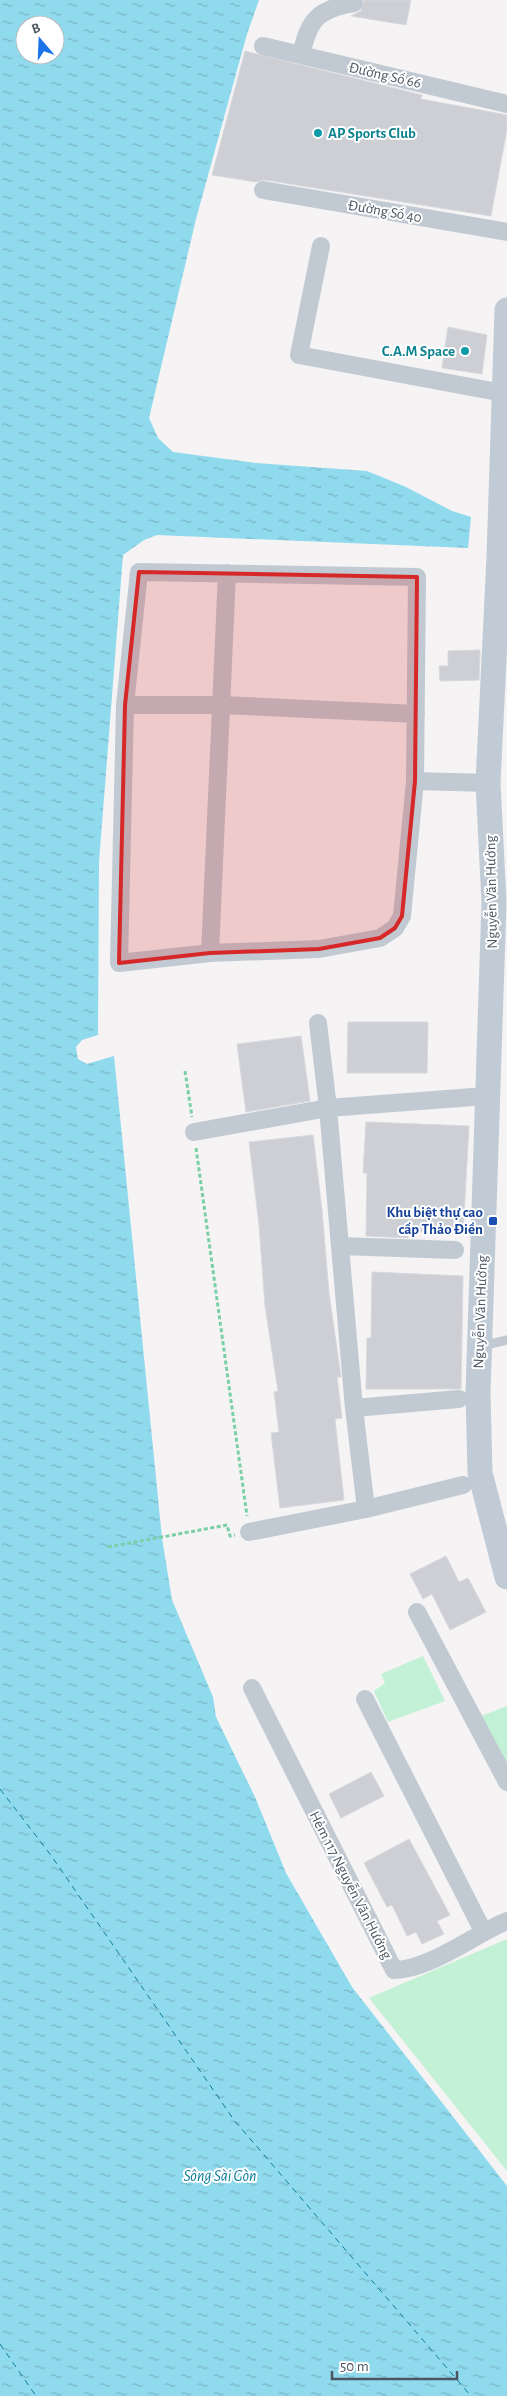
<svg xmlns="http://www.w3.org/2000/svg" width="507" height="2396" viewBox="0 0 507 2396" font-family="'Alegreya Sans',sans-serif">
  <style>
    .green { fill: #c3f1d5 }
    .water { fill: url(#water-ripples); fill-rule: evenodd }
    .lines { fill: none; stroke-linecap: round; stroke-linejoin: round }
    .ferry { stroke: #0c7c9b; stroke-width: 1; stroke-dasharray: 6 5; stroke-linecap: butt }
    .building { fill: #cdcfd5; stroke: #d7d9de }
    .path { stroke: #7ad0a6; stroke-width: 3; stroke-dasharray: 4 2.5; stroke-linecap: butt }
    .service { stroke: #c1cad2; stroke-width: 9 }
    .minor { stroke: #c1cad2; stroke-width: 18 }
    .secondary { stroke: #c1cbd6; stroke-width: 25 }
    .marked { fill: #d62828; fill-opacity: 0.2; stroke: #d62828; stroke-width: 4; stroke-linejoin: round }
    .culture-dot { fill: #0f9aa8; stroke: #fff; stroke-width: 2 }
    .transit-dot { fill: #1a4fb4; stroke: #fff; stroke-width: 2 }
    .labels { text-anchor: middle; stroke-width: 4; stroke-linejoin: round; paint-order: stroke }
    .street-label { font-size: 15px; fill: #4a5661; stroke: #fff }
    .culture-label { font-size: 15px; font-weight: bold; fill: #0d838f; stroke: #fff; text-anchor: start }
    .transit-label { font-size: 15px; font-weight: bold; fill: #164399; stroke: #fff; text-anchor: end }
    .water-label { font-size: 16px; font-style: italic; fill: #0c7c9b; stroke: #fff }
  </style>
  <defs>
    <pattern id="water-ripples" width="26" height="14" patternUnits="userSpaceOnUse" patternTransform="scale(1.25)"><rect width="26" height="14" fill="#90daee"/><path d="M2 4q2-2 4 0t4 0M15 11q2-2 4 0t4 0" fill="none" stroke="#78b4c4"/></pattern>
  </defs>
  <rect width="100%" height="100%" fill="#f5f3f3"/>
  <path class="green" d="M 423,1656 L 445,1701 L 388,1722 L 374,1691 L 385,1683 L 381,1674 Z
    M 507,1706 L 507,1765 L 481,1716 Z
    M 507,1939 L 507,2171 L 369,1998 Z"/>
  <path class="water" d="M 0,0 L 259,0 L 247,34 L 196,219 L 149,418 L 158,438 L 173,452 L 256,463 L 367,471 L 406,487 L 452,511 L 471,517 L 468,548 L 157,535 L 144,540 L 123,555 L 99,862 L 98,1035 L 82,1040 L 76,1047 L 78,1059 L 87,1064 L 114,1056 L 162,1538 L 172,1600 L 213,1697 L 216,1717 L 255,1797 L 286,1873 L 352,1987 L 507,2186 L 507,2396 L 0,2396 ZM 25,25 L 55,25 L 55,55 L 25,55 Z"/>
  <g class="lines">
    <path class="ferry" d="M 0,1789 L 50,1854 L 234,2120 L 471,2396
      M 0,2344 L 36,2396"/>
  </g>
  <path class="building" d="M 364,0 L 411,0 L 406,25 L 351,16 L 361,11 Z
    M 245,51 L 422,95 L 421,99 L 507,115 L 507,129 L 491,216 L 265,180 L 256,182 L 212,175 Z
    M 448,327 L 487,335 L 482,374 L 442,368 Z
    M 480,650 L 479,680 L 440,681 L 439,666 L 448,666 L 448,651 Z
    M 348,1022 L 428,1022 L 427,1073 L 347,1073 Z
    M 301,1036 L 310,1101 L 246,1112 L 237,1044 Z
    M 366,1122 L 469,1126 L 463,1234 L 408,1231 L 408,1238 L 366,1236 L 367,1173 L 363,1173 Z
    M 313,1135 L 322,1210 L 329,1293 L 341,1377 L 337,1377 L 342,1418 L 335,1419 L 344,1500 L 280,1508 L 271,1433 L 279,1432 L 274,1392 L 278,1391 L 265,1306 L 259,1225 L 249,1142 Z
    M 372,1272 L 463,1276 L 461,1389 L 366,1389 L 367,1338 L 371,1338 Z
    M 446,1556 L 459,1582 L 468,1578 L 486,1612 L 450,1630 L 432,1594 L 423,1599 L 410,1574 Z
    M 371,1772 L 384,1796 L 341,1818 L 329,1794 Z
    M 409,1839 L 450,1915 L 437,1921 L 444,1934 L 422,1944 L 416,1932 L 407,1936 L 392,1905 L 387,1907 L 364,1863 Z"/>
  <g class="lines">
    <path class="path" d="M 185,1071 L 192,1117
      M 196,1148 L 247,1516
      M 108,1547 L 227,1525 L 230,1536 L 235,1535"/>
    <path class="service" d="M 482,1346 L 507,1340"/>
    <path class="minor" d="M 263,46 L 507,104
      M 301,55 C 309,19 318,9 354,3
      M 263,190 L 507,232
      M 321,246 L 299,355 L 503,393
      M 139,572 L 417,577 L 415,781 L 402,916 L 395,928 L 380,938 L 319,949 L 210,953 L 119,963 L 125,705 Z
      M 125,705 L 221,705 L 416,714
      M 415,781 L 488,783
      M 210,953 L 227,573
      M 194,1132 L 328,1108 L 318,1023
      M 341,1246 L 455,1250
      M 354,1408 L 459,1399
      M 366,1509 L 354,1408 L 328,1108 L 486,1096
      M 249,1532 L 366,1509 L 463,1485
      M 417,1612 L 507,1782
      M 252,1688 L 394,1970 C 429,1970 473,1935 507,1921
      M 365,1699 L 483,1931"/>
    <path class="secondary" d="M 507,310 L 499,557 L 488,783 L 494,902 L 478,1393 L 480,1473 L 507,1577"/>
  </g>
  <path class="marked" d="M 139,572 L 417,577 L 415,781 L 402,916 L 395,928 L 380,938 L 319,949 L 210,953 L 119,963 L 125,705 Z"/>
  <g class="culture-dot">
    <circle cx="318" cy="133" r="5"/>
    <circle cx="465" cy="351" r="5"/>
  </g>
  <rect class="transit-dot" x="488" y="1216" width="10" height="10" rx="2.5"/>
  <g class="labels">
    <g class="street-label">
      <text transform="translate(385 75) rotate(13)" y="5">Đường Số 66</text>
      <text transform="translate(385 211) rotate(10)" y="5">Đường Số 40</text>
      <text transform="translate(491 892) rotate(-91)" y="5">Nguyễn Văn Hưởng</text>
      <text transform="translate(480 1312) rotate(-88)" y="5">Nguyễn Văn Hưởng</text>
      <text transform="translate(351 1885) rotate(63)" y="5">Hẻm 117 Nguyễn Văn Hưởng</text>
    </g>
    <g class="culture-label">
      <text x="328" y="138">AP Sports Club</text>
      <text x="455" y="356" text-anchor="end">C.A.M Space</text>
    </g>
    <g class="transit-label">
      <text x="483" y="1217">Khu biệt thự cao<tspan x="483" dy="17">cấp Thảo Điền</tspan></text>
    </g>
    <g class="water-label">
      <text x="220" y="2181">Sông Sài Gòn</text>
    </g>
  </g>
  <g transform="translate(40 40) rotate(341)"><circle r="24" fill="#ffffff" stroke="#b7bbc0"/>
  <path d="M0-4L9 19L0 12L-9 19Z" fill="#1a73e8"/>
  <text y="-8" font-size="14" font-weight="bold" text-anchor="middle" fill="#4a5661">B</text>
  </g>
  <path d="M332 2371v8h125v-8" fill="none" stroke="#4a5661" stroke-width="2.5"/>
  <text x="340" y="2371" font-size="15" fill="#4a5661" stroke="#ffffff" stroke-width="4" paint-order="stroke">50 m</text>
</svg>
